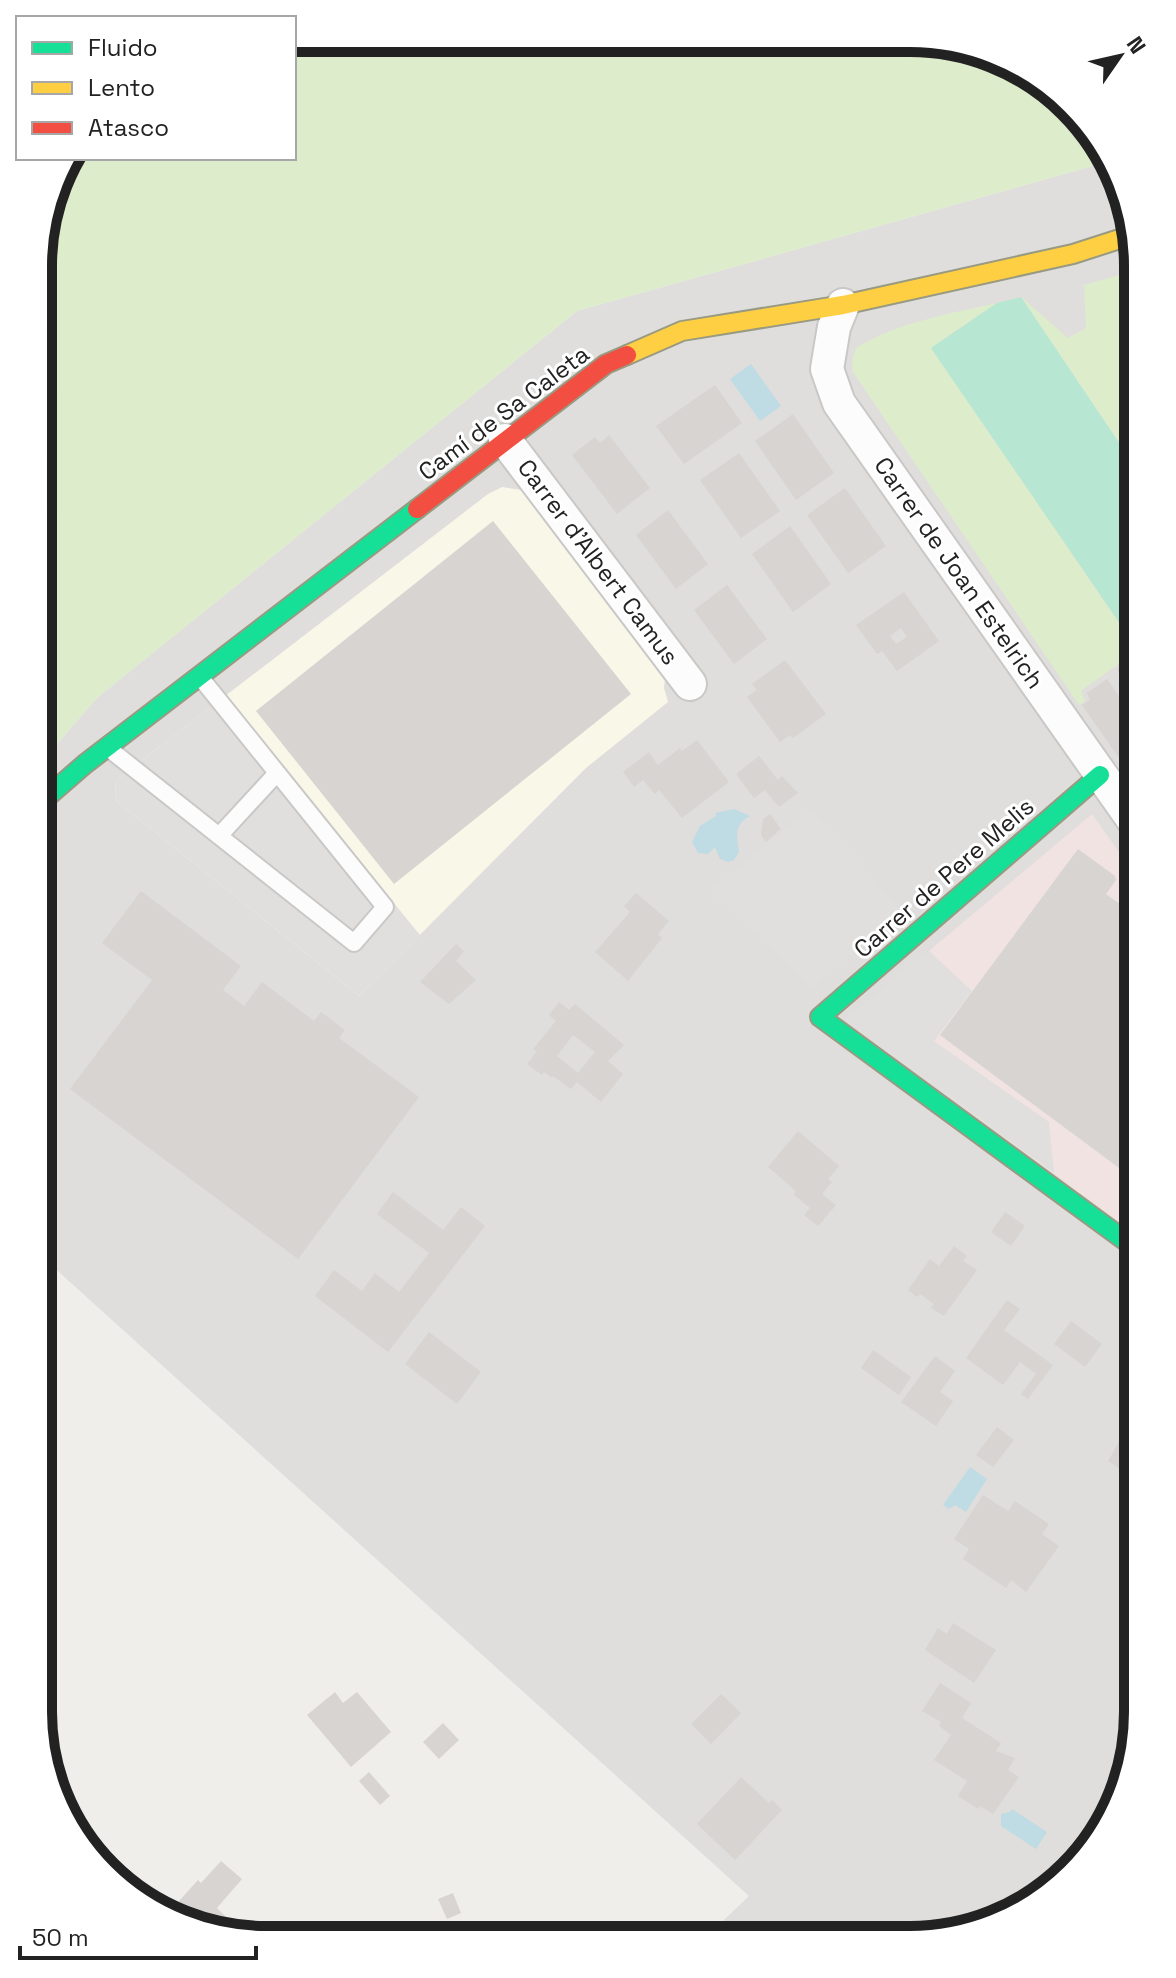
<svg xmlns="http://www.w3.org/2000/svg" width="1176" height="1978" viewBox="0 0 1176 1978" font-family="'Space Grotesk',sans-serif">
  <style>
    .residential { fill: #dfdedc }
    .commercial { fill: #f1e3e1 }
    .education { fill: #f8f7e8 }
    .grass { fill: #ddeccb }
    .pitch { fill: #b7e6d2 }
    .parking { fill: #e0dfde }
    .water { fill: #bfdbe3 }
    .building { fill: #d7d4d2; fill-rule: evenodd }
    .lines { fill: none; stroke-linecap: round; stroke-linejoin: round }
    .lane-casing { stroke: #c9c8c7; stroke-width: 20 }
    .street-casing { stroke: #c9c8c7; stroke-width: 36 }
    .fast-casing { stroke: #999a82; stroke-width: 22 }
    .slow-casing { stroke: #999a82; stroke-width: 22 }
    .jam-casing { stroke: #999a82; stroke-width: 22 }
    .lane { stroke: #fdfcfc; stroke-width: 16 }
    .street { stroke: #fdfcfc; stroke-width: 32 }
    .fast { stroke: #16e098; stroke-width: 18 }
    .slow { stroke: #ffcf43; stroke-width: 18 }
    .jam { stroke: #f24e42; stroke-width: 18 }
    .labels { text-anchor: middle; stroke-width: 6; stroke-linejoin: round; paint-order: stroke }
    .street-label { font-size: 24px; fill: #222; stroke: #fff }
    .rim { fill: none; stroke: #222; stroke-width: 10 }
  </style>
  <rect width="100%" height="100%" fill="#f0eeeb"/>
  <path class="residential" d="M 1107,162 L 1121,179 L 1138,266 L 1137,1727 L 1091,1850 L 997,1923 L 910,1940 L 704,1939 L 749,1896 L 39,1254 L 39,764 L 98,697 L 577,311 Z"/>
  <path class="commercial" d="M 1092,814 L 1138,879 L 1138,1236 L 847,1020 Z"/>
  <path class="education" d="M 502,487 L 521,490 L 666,671 L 664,688 L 668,702 L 586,768 L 359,996 L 115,800 L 116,780 L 488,494 Z"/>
  <path class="grass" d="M 294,38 L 954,42 L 1049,85 L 1107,162 L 577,311 L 98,697 L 39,764 L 40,237 L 62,165 L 67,158 L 294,158 Z
    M 1138,270 L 1138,471 L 1021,297 L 1068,338 L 1086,328 L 1084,285 Z
    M 997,303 L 931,348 L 1138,650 L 1081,691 L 1085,701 L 1079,705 L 853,372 L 852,361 L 856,348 C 899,322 948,314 997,303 Z"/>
  <path class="pitch" d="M 1021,297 L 1138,471 L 1138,650 L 931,348 L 997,303 Z"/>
  <path class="parking" d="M 225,696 L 420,935 L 359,996 L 115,800 L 116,780 Z
    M 810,811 L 903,911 L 812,988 L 710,890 Z
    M 929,951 L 972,991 L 934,1041 L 1049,1122 L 1054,1173 L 847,1020 Z"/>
  <path class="water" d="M 751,364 L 781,406 L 760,421 L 730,379 Z
    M 734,809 L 750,816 C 733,825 737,836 739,852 L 734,860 L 728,862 L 720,859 L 715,847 L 708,854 L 698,853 L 692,842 L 700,826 L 716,816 L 715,813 Z
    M 970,1467 L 987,1479 L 966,1512 L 955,1505 L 949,1509 L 943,1505 Z
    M 1012,1809 L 1047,1832 L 1036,1849 L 1001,1826 L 1001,1814 L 1010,1812 Z"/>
  <path class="building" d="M 715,385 L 742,423 L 684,464 L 656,426 Z
    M 793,414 L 834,473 L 796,500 L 755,441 Z
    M 609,435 L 650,488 L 617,514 L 572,455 L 595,437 L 600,443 Z
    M 739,453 L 780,511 L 741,538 L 700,480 Z
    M 845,488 L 886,546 L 848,573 L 807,515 Z
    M 668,510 L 708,564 L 676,589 L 636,535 Z
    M 493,521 L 631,694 L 394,884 L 256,711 Z
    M 790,526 L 831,584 L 793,612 L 752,554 Z
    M 727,585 L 767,639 L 734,664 L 694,610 Z
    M 904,592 L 939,641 L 897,671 L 882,651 L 877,654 L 856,625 ZM 901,628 L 907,637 L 896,644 L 890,636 Z
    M 1138,655 L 1138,699 L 1117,669 Z
    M 785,660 L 826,714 L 793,738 L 790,735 L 780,742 L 747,697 L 757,690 L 752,684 Z
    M 1107,679 L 1136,720 L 1138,719 L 1138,785 L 1082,705 L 1090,700 L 1087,693 Z
    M 697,740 L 729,782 L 682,818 L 659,790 L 655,794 L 643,780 L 634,787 L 623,772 L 649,752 L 658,765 L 680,748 L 682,751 Z
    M 759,756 L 778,780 L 782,776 L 798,793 L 779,807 L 765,790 L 754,798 L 736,774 Z
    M 770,814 L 781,829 L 766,842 L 761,835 L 763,819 Z
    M 1078,849 L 1115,876 L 1116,880 L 1106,894 L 1138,917 L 1138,928 L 1131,938 L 1138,942 L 1138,1182 L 940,1035 Z
    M 141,891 L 241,966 L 223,990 L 244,1006 L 262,982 L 314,1021 L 321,1012 L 345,1030 L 339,1038 L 419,1097 L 298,1259 L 70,1089 L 152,980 L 102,943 Z
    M 636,893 L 669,921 L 658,934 L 662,938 L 628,981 L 595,952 L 630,912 L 624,906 Z
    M 456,944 L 464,951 L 456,961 L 476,980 L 449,1004 L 420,982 Z
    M 559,1002 L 569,1010 L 575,1004 L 624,1045 L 608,1061 L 623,1074 L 601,1102 L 577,1082 L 571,1089 L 553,1076 L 552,1078 L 544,1072 L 542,1075 L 527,1064 L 537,1051 L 533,1049 L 556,1021 L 549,1015 ZM 573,1035 L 595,1052 L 578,1073 L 557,1056 Z
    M 798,1131 L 839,1166 L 828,1179 L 832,1182 L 822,1194 L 836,1205 L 818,1226 L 804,1215 L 810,1208 L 794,1195 L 796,1191 L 768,1167 Z
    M 393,1192 L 443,1230 L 461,1207 L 485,1226 L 388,1352 L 315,1296 L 334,1270 L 362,1291 L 375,1273 L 399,1292 L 429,1253 L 377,1214 Z
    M 1005,1212 L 1025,1226 L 1011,1246 L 991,1232 Z
    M 954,1246 L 967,1256 L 963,1261 L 977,1270 L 944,1316 L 931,1308 L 934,1304 L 920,1294 L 917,1297 L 908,1290 L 930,1259 L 939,1266 Z
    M 1007,1300 L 1020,1309 L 1004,1330 L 1053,1365 L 1028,1399 L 1021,1394 L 1036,1374 L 1020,1362 L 1003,1385 L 966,1358 Z
    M 1071,1321 L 1102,1344 L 1085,1367 L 1054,1344 Z
    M 429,1332 L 481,1372 L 457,1404 L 405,1364 Z
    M 873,1350 L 911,1377 L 899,1395 L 861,1368 Z
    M 935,1356 L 955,1371 L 940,1392 L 953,1401 L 936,1426 L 901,1402 Z
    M 997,1427 L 1014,1440 L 993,1467 L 976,1455 Z
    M 1123,1435 L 1138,1443 L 1138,1459 L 1129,1454 L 1120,1469 L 1108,1461 Z
    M 983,1495 L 1008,1511 L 1015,1501 L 1049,1524 L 1042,1534 L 1059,1546 L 1026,1592 L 1011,1580 L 1006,1588 L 963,1559 L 969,1549 L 954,1539 Z
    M 953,1623 L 996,1650 L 974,1683 L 925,1650 L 938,1628 L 947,1634 Z
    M 940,1683 L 971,1703 L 962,1718 L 1001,1743 L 996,1751 L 1015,1758 L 1008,1770 L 1019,1777 L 993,1814 L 980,1806 L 978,1809 L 958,1796 L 967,1781 L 934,1760 L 951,1735 L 939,1726 L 941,1722 L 922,1711 Z
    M 335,1692 L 343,1703 L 357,1692 L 391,1732 L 351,1767 L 307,1715 Z
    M 721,1694 L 741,1713 L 711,1744 L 691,1724 Z
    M 443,1723 L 459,1740 L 439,1759 L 423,1742 Z
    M 369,1772 L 390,1796 L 380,1805 L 359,1781 Z
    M 741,1777 L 769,1803 L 772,1800 L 782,1810 L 735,1860 L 697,1824 Z
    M 221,1861 L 242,1879 L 217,1908 L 231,1922 L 222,1932 L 170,1911 L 198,1880 L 201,1883 Z
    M 453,1893 L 461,1913 L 447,1919 L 438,1899 Z"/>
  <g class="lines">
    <g class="lane-casing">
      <path id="lane" d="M 108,748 L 354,943 L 385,907 L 200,677
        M 219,836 L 277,773"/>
    </g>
    <g class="street-casing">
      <path id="street" d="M 843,305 L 834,327 L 827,369 L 839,403 L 1138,827
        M 505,440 L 690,684"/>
    </g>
    <g class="fast-casing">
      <path id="fast" d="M 1100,775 L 820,1017 L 1138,1250
        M 39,804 L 85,764 L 417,509"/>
    </g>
    <g class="slow-casing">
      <path id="slow" d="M 627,355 L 682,331 L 843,305 L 1073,254 L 1132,235"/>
    </g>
    <g class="jam-casing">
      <path id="jam" d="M 417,509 L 606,364 L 627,355"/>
    </g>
    <use href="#lane" class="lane"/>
    <use href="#street" class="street"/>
    <use href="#fast" class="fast"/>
    <use href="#slow" class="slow"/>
    <use href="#jam" class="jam"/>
  </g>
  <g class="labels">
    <g class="street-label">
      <text transform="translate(504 413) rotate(-37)" y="8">Camí de Sa Caleta</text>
      <text transform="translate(598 562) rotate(53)" y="8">Carrer d'Albert Camus</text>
      <text transform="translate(959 573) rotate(55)" y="8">Carrer de Joan Estelrich</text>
      <text transform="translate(944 878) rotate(-41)" y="8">Carrer de Pere Melis</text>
    </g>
  </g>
  <path d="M0 0H1176V1978H0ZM266 52H910A214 214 0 0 1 1124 266V1712A214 214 0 0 1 910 1926H266A214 214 0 0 1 52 1712V266A214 214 0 0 1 266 52Z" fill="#fff" fill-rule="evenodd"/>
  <path class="rim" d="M266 52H910A214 214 0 0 1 1124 266V1712A214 214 0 0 1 910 1926H266A214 214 0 0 1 52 1712V266A214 214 0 0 1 266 52Z"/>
  <rect x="16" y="16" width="280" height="144" fill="#ffffff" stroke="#a7a7a7" stroke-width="2"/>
  <rect x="32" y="42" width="40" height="12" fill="#16e098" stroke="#a7a7a7" stroke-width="2"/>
  <text x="88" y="56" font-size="24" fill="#222222">Fluido</text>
  <rect x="32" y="82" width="40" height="12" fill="#ffcf43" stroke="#a7a7a7" stroke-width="2"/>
  <text x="88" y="96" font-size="24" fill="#222222">Lento</text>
  <rect x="32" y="122" width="40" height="12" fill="#f24e42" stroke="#a7a7a7" stroke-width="2"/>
  <text x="88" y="136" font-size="24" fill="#222222">Atasco</text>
  <g transform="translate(1120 56) rotate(56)" stroke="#ffffff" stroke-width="6" paint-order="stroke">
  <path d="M0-6L14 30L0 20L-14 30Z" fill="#222222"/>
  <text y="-12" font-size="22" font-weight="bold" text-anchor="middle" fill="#222222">N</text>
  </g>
  <path d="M20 1946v12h236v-12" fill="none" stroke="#222222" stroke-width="4"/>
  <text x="32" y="1946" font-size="24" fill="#222222" stroke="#ffffff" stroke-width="6" paint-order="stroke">50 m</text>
</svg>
